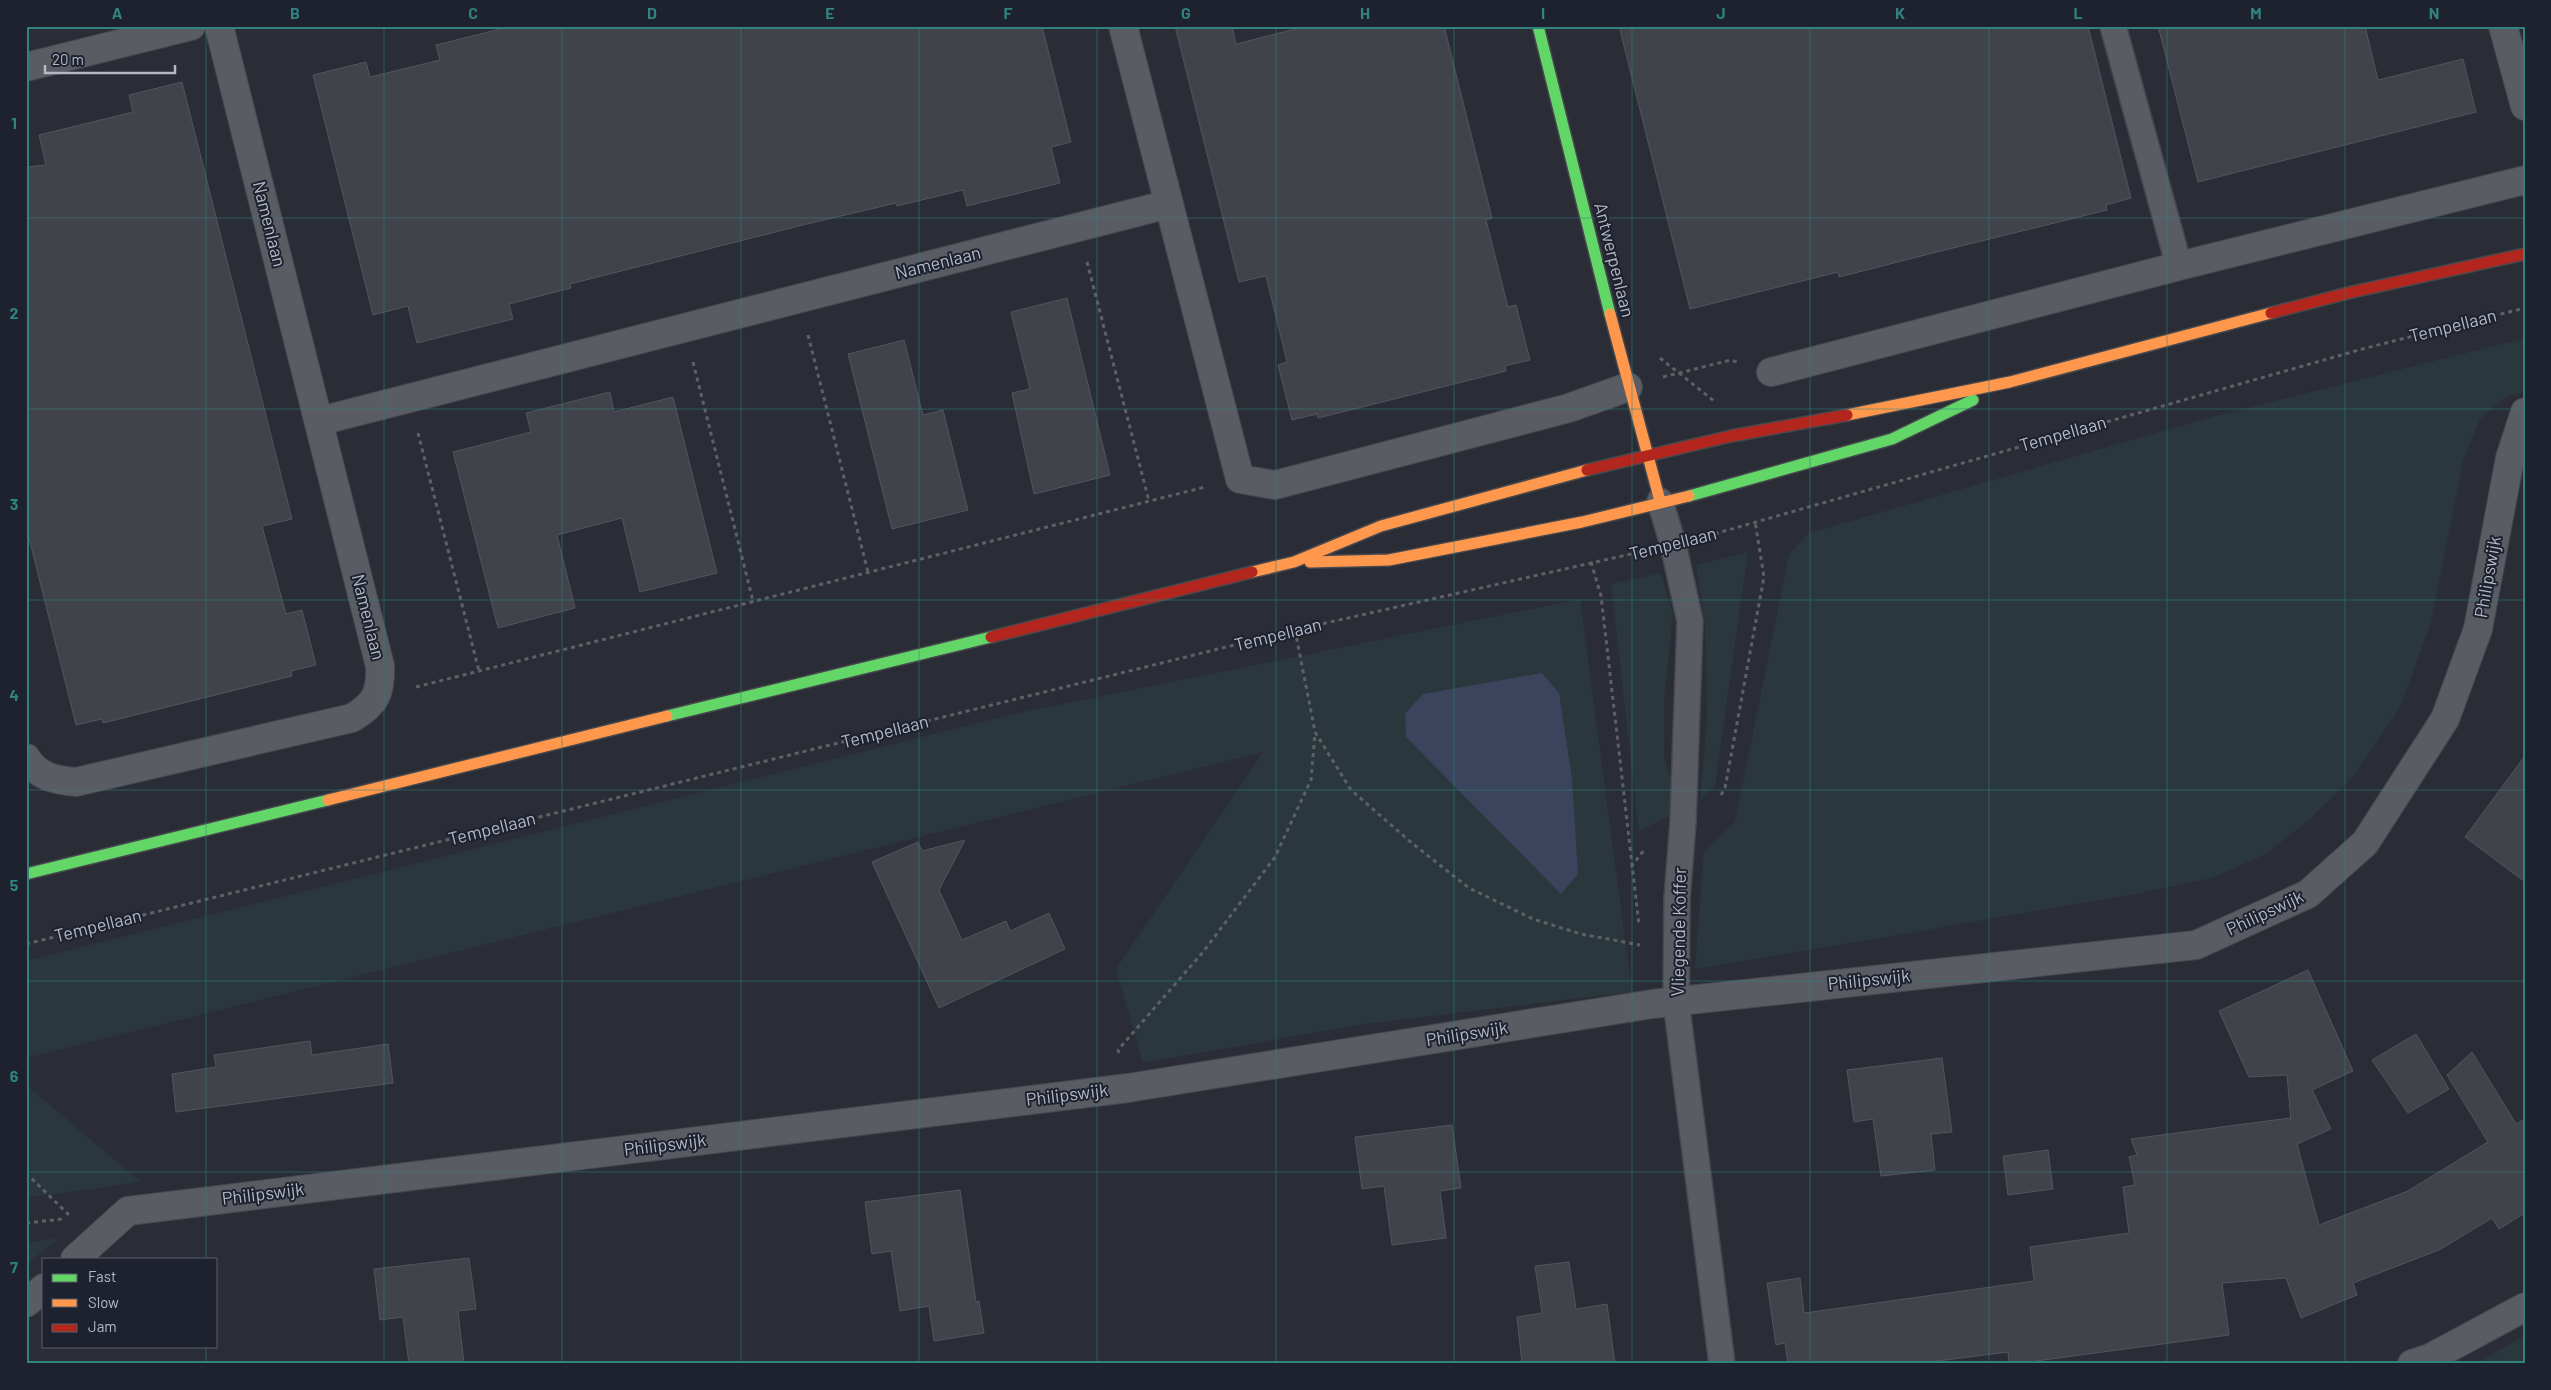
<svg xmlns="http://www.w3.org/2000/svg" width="2551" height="1390" viewBox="0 0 2551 1390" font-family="Barlow,sans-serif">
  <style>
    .green { fill: #2a373c }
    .water { fill: #3b445c }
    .building { fill: #41434a; stroke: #52555d }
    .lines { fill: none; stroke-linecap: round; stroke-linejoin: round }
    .lane-casing { stroke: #46484e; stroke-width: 28 }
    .street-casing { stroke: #46484e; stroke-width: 30 }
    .fast-casing { stroke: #46484e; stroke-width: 14 }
    .slow-casing { stroke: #46484e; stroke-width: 14 }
    .jam-casing { stroke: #46484e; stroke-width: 14 }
    .path { stroke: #5e6066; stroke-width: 3; stroke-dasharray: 4 4; stroke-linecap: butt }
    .lane { stroke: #5a5c63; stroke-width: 25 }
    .street { stroke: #5a5c63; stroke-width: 28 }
    .fast { stroke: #63d668; stroke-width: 11 }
    .slow { stroke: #ff974d; stroke-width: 11 }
    .jam { stroke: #b3261e; stroke-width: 11 }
    .grid { fill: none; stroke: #30837f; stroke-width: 1; stroke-opacity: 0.55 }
    .labels { text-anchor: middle; stroke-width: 4; stroke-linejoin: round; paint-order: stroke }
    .street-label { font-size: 18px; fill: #b4b8c5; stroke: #1e222f }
    .neatline { fill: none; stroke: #30837f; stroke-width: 2 }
    .grid-label { font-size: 16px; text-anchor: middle; font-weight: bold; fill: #30837f }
  </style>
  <rect width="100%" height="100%" fill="#2a2d35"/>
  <path class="green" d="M 2525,338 L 2525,392 L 2506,397 L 2480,419 L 2463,462 L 2431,622 L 2401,706 L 2353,777 L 2309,820 L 2266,854 L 2212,878 L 2131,895 L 1695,969 L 1704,851 L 1735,822 L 1789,554 L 1809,533 L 2212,417 Z
    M 1748,552 L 1715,786 L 1700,800 L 1707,718 L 1705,625 L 1696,565 Z
    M 1661,573 L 1673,614 L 1664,700 L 1664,758 L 1674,786 L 1670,816 L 1639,831 L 1611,584 Z
    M 1580,599 L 1632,992 L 1358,1025 L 1143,1063 L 1116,969 L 1263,752 L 26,1058 L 26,961 L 1014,714 Z
    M 26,1085 L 141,1182 L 26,1198 Z
    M 59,1238 L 26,1265 L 26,1243 Z
    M 2525,1335 L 2525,1364 L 2476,1364 Z"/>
  <path class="water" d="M 1542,673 L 1559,693 L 1572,778 L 1578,874 L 1561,894 L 1406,737 L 1405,714 L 1423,694 Z"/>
  <path class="building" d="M 512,26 L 1042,26 L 1071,142 L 1051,147 L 1060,183 L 967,206 L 963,190 L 897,206 L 896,203 L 807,224 L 570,284 L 571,288 L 509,304 L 513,319 L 417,343 L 408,306 L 373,315 L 313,75 L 366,62 L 370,77 L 440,60 L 436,45 Z
    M 1175,26 L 1232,26 L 1236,44 L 1307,26 L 1444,26 L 1492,218 L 1486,220 L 1508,307 L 1516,305 L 1530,360 L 1505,366 L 1506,371 L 1318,418 L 1317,414 L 1292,420 L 1278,365 L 1287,362 L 1266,276 L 1239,282 Z
    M 1619,26 L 2088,26 L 2131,198 L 2106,205 L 2107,210 L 1937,252 L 1839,277 L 1838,272 L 1690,309 Z
    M 2158,26 L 2365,26 L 2378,80 L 2463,59 L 2476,112 L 2198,182 Z
    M 182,82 L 292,519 L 262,526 L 286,614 L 302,610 L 316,665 L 291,671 L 292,676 L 103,723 L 102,719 L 76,725 L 26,526 L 26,167 L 46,165 L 39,135 L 133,112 L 129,95 Z
    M 1067,298 L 1110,475 L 1034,494 L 1012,393 L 1030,389 L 1011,312 Z
    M 904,340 L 923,415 L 943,410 L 968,510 L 892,529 L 848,354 Z
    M 610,392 L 614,412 L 673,397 L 717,573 L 640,592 L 622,518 L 557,535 L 575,608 L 498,628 L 453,452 L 531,432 L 526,413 Z
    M 2525,756 L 2525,882 L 2465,837 Z
    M 965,840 L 939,890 L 962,940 L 1006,921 L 1010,931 L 1049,913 L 1065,949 L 939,1008 L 872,862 L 918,842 L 922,851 Z
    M 2308,970 L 2353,1071 L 2312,1090 L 2331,1129 L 2297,1144 L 2319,1225 L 2408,1191 L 2488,1142 L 2447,1075 L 2472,1052 L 2516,1124 L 2525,1119 L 2525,1213 L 2499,1229 L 2492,1218 L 2439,1250 L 2353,1283 L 2357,1295 L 2301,1318 L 2286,1278 L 2222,1283 L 2229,1335 L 2014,1364 L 2009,1364 L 2008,1352 L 1914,1364 L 1788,1364 L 1785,1343 L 1776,1345 L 1767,1283 L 1800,1278 L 1804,1313 L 2034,1281 L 2030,1247 L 2129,1233 L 2123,1187 L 2135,1185 L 2129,1157 L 2137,1155 L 2131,1139 L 2290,1118 L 2291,1121 L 2287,1075 L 2249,1077 L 2219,1011 Z
    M 2416,1034 L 2449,1089 L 2408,1113 L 2372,1060 Z
    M 310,1041 L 312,1055 L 388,1044 L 393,1083 L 176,1112 L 172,1074 L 216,1067 L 214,1055 Z
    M 1942,1058 L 1952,1132 L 1931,1134 L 1935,1170 L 1881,1176 L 1873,1119 L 1854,1122 L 1847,1070 Z
    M 1452,1125 L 1461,1188 L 1440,1191 L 1446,1238 L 1392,1245 L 1384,1186 L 1362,1189 L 1355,1137 Z
    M 2048,1150 L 2053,1189 L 2008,1195 L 2003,1156 Z
    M 960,1190 L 976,1302 L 979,1301 L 984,1333 L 934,1341 L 929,1306 L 900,1311 L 891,1251 L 872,1254 L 865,1202 Z
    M 469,1258 L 476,1309 L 458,1311 L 464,1364 L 409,1364 L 403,1317 L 380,1320 L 374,1269 Z
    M 1569,1262 L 1576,1309 L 1607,1304 L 1615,1364 L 1522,1364 L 1517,1317 L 1542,1313 L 1535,1266 Z"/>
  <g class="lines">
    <g class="lane-casing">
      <path id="lane" d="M 2113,26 L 2179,266
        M 1660,501 L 1673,544 L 1690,621 L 1683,822 L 1677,899 L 1676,1001 L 1722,1364"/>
    </g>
    <g class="street-casing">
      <path id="street" d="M 1123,26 L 1240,479 L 1275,485 L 1569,408 L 1628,387
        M 2503,26 L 2525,106
        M 26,67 L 191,26
        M 1771,372 L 2179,266 L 2525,180
        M 320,421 L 1169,204
        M 26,758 C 38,777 55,780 76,782 L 352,718 C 376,704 381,692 380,666 L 219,26
        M 75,1259 L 128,1211 L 1128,1088 L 1652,1004 L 2196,945 L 2308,894 L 2365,843 L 2445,719 L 2478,629 L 2510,458 L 2525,412
        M 26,1303 L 44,1288
        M 2412,1364 L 2430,1358 L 2525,1307"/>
    </g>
    <g class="fast-casing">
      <path id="fast" d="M 1538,26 L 1610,314
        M 1689,496 L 1892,439 L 1973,400
        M 667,716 L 991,637
        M 26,874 L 328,800"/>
    </g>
    <g class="slow-casing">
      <path id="slow" d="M 1610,314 L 1660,501
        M 1847,415 L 2010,382 L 2271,313
        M 1310,562 L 1389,560 L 1582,522 L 1689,496
        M 1252,572 L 1294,562 L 1381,526 L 1587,470
        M 328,800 L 667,716"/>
    </g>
    <g class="jam-casing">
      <path id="jam" d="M 2271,313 L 2352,292 L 2525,254
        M 1587,470 L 1731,436 L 1847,415
        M 991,637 L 1252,572"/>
    </g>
    <path class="path" d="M 1087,262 L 1149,501
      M 808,335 L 868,572
      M 1660,358 L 1714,401
      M 693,362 L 753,601
      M 1663,377 L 1731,360 L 1737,362
      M 418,433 L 479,671
      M 1707,536 L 2366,348 L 2525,308
      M 1591,562 L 1601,596 L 1639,925
      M 1295,630 L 1315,732 L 1351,790 L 1413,844 L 1469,888 L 1533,919 L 1581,934 L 1640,945
      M 416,687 L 1205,487
      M 1721,795 L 1725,788 L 1764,577 L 1755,521
      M 1631,867 L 1644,850
      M 26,944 L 1295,630 L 1640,552
      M 1119,1053 L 1118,1050 L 1203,952 L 1275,857 L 1311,780 L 1315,733
      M 26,1173 L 69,1215
      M 26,1223 L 63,1219"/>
    <use href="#lane" class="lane"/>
    <use href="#street" class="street"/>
    <use href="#fast" class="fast"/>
    <use href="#slow" class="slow"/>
    <use href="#jam" class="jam"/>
  </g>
  <path class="grid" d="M 206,26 L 206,1259M 384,26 L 384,1364M 562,26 L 562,1364M 741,26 L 741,1364M 919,26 L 919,1364M 1097,26 L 1097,1364M 1276,26 L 1276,1364M 1454,26 L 1454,1364M 1632,26 L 1632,1364M 1810,26 L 1810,1364M 1989,26 L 1989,1364M 2167,26 L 2167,1364M 2345,26 L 2345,1364M 26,218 L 2525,218M 26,409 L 2525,409M 26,600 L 2525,600M 26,790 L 2525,790M 26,981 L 2525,981M 26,1172 L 2525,1172M 206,1346 L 206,1364"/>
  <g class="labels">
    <g class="street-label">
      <text transform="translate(269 224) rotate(76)" y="6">Namenlaan</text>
      <text transform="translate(1614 260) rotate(76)" y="6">Antwerpenlaan</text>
      <text transform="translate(938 263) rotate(-14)" y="6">Namenlaan</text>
      <text transform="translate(2453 326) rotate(-14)" y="6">Tempellaan</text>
      <text transform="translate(2063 434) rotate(-16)" y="6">Tempellaan</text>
      <text transform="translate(1673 544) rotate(-14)" y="6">Tempellaan</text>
      <text transform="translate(2488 577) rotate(-80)" y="6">Philipswijk</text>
      <text transform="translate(368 617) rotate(76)" y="6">Namenlaan</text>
      <text transform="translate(1278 635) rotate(-14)" y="6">Tempellaan</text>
      <text transform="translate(885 732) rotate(-14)" y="6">Tempellaan</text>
      <text transform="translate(492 829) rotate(-14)" y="6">Tempellaan</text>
      <text transform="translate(2265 913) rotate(-25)" y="6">Philipswijk</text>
      <text transform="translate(98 926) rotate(-14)" y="6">Tempellaan</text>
      <text transform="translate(1679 932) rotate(-89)" y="6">Vliegende Koffer</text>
      <text transform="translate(1869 980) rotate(-6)" y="6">Philipswijk</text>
      <text transform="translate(1467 1034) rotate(-9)" y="6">Philipswijk</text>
      <text transform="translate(1067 1095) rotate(-7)" y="6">Philipswijk</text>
      <text transform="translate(665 1145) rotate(-7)" y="6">Philipswijk</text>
      <text transform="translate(263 1194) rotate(-7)" y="6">Philipswijk</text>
    </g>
  </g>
  <rect width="2551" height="1390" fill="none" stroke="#1e222f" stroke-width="55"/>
  <rect x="42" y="1258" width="175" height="90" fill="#1e222f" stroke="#5a5e6b"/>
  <rect x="52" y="1274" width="25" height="8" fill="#63d668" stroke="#5a5e6b"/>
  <text x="88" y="1282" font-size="15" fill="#b4b8c5">Fast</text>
  <rect x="52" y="1299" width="25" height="8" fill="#ff974d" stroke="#5a5e6b"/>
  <text x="88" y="1308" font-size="15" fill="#b4b8c5">Slow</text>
  <rect x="52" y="1324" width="25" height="8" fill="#b3261e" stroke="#5a5e6b"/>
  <text x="88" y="1332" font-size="15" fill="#b4b8c5">Jam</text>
  <path d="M45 65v8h130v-8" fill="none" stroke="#b4b8c5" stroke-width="2.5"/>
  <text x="52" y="65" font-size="15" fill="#b4b8c5" stroke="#1e222f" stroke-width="4" paint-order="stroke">20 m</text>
  <rect x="28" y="28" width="2496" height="1334" class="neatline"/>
  <g class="grid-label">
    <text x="117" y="19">A</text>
    <text x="295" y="19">B</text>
    <text x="473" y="19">C</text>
    <text x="652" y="19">D</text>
    <text x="830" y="19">E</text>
    <text x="1008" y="19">F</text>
    <text x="1186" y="19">G</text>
    <text x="1365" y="19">H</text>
    <text x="1543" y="19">I</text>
    <text x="1721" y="19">J</text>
    <text x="1900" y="19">K</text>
    <text x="2078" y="19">L</text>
    <text x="2256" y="19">M</text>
    <text x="2434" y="19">N</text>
    <text x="14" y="129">1</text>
    <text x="14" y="319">2</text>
    <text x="14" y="510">3</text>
    <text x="14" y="701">4</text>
    <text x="14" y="891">5</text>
    <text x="14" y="1082">6</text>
    <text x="14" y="1273">7</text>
  </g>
</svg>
